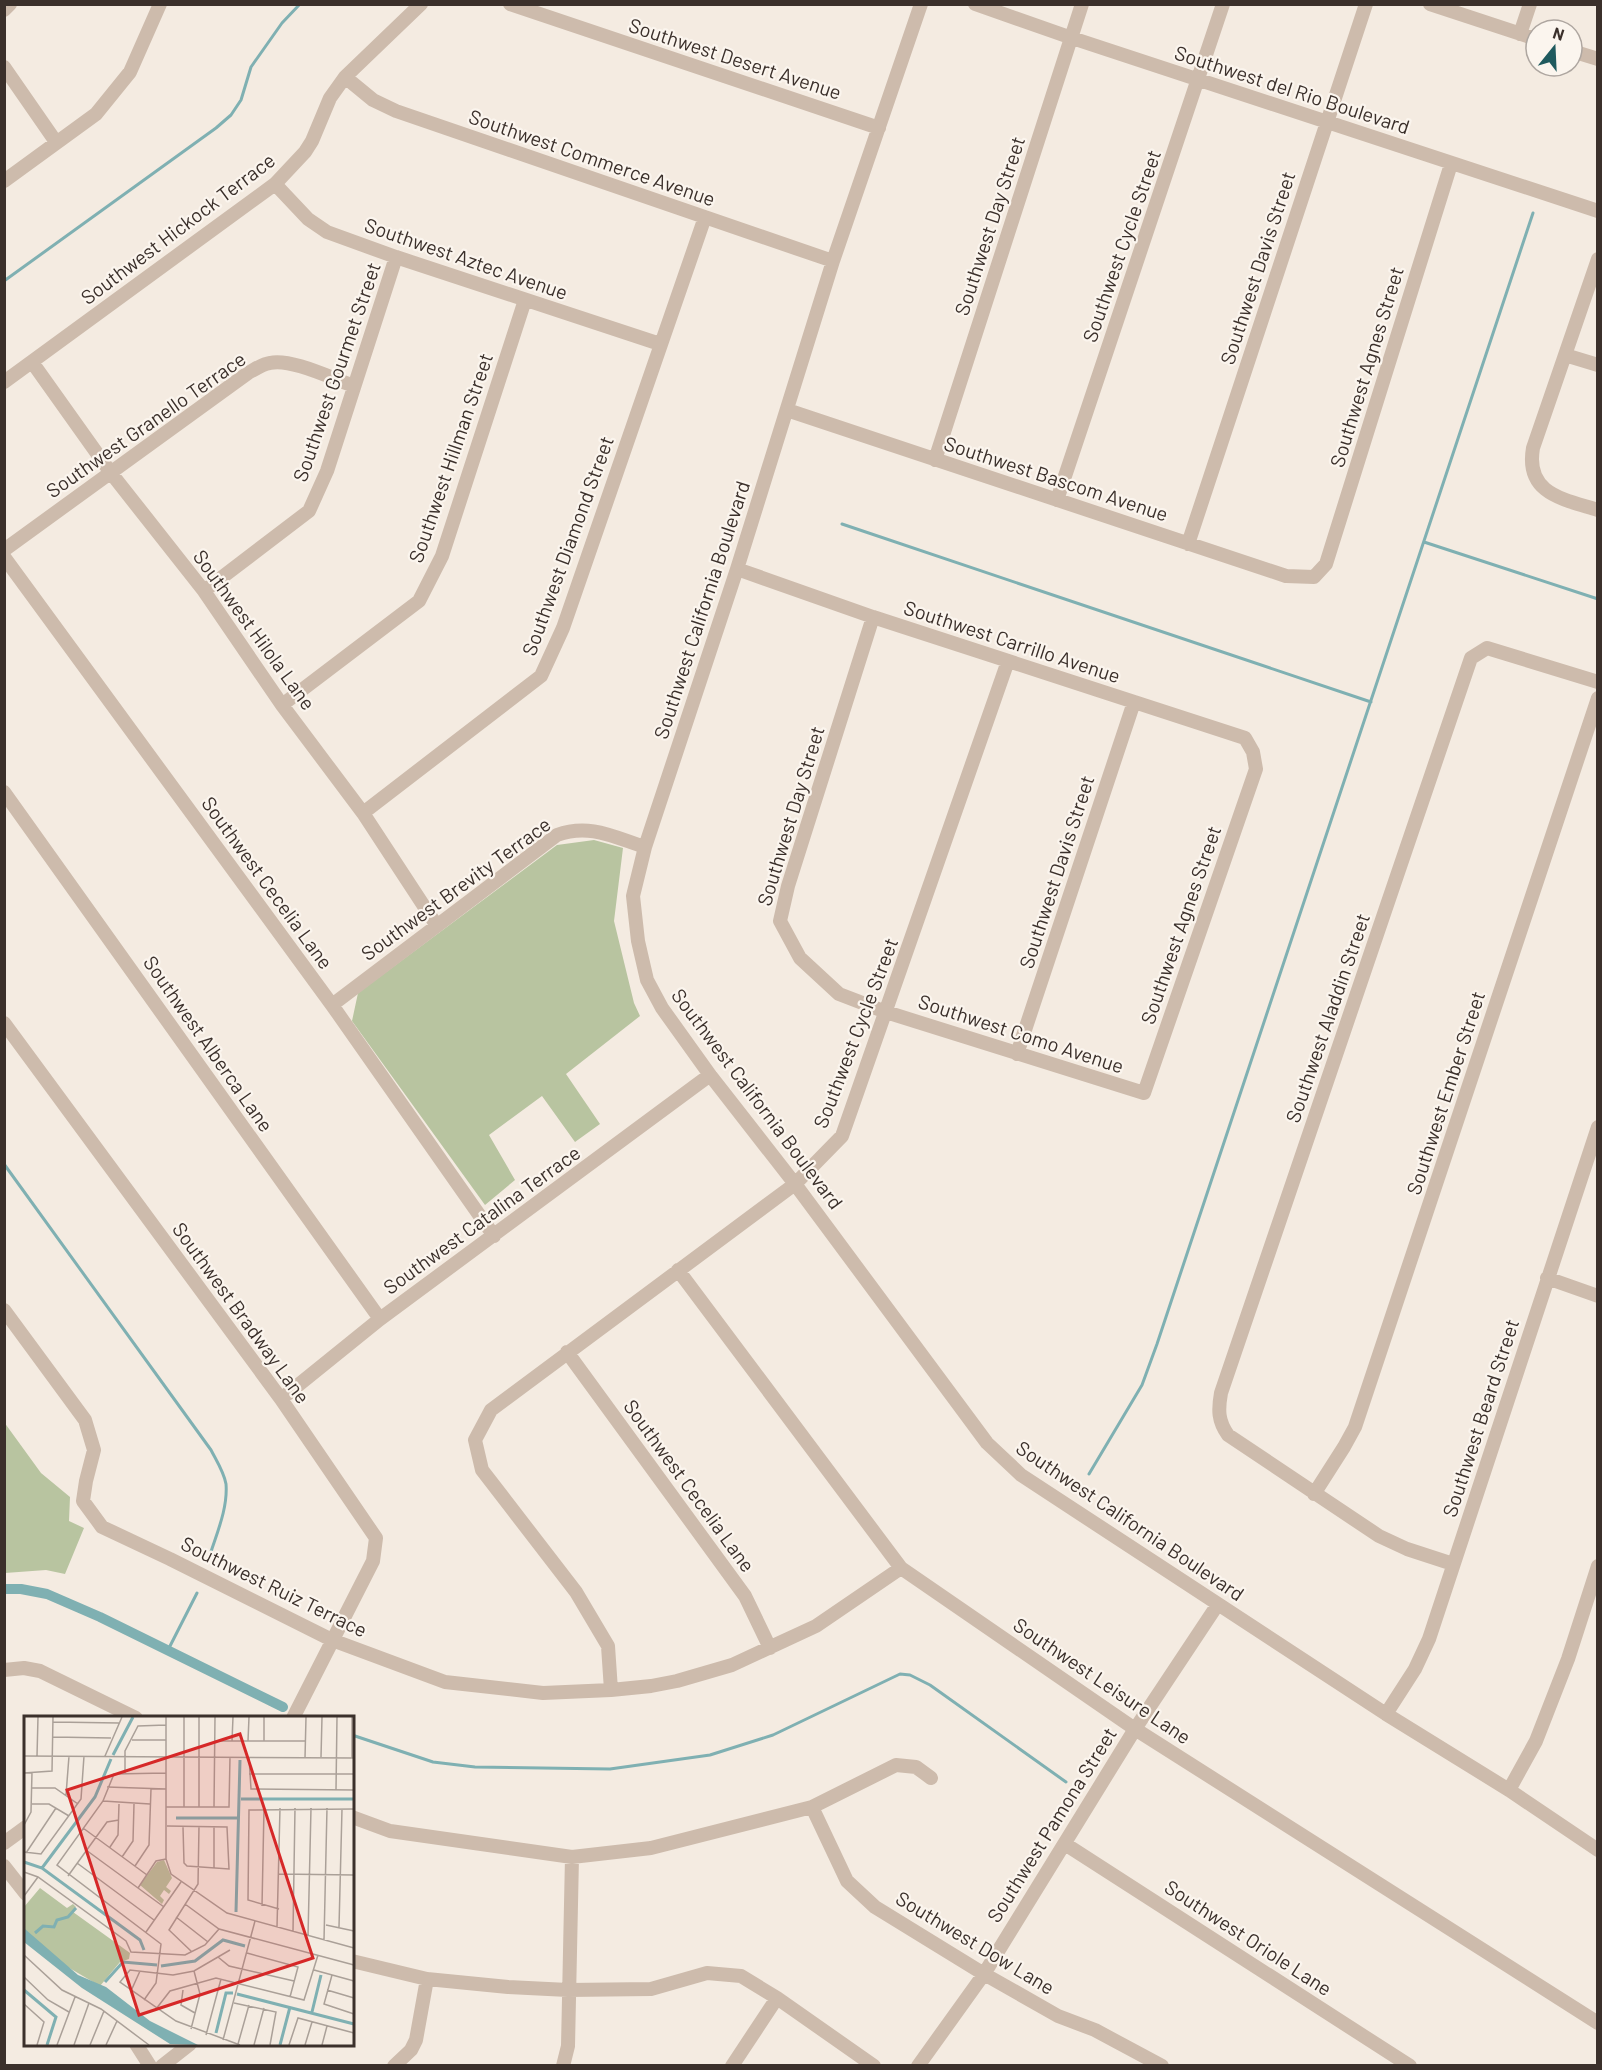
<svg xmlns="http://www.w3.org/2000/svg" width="1602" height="2070" viewBox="0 0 1602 2070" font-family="Barlow,sans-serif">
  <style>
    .green { fill: #b8c4a0 }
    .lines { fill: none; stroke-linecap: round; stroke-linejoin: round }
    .stream { stroke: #7fb0b2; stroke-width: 3 }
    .canal { stroke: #7fb0b2; stroke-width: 10 }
    .minor { stroke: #cdbbac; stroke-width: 14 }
    .labels { text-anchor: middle; stroke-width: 4.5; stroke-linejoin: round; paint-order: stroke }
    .street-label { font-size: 20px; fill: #3b302b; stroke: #fbf5ee }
    .inset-river { fill: none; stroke: #7fb0b2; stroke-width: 3 }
    .inset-road { fill: none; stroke: #aaa098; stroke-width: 1.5 }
    .view { fill: #d62828; fill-opacity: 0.15; stroke: #d62828; stroke-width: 3 }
    .inset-edge { fill: none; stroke: #3b302b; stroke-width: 3 }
  </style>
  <rect width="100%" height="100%" fill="#f4ebe1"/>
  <path class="green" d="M 594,840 L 623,848 L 614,921 L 634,1003 L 640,1016 L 566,1074 L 600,1124 L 575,1142 L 542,1096 L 489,1135 L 515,1180 L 485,1205 L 352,1021 L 358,993 L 557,845 Z
    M 4,1422 L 41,1473 L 70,1497 L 69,1521 L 84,1528 L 65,1574 L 46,1570 L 5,1573 Z"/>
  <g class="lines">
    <path class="stream" d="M 4,281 L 216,128 L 231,115 L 241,100 L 251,67 L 282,23 L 300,4
      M 842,524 L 1371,702
      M 1424,542 L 1598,599
      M 4,1164 L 211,1450 C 216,1460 224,1472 226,1484 C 228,1509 216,1535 209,1558
      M 1089,1474 L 1142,1385 L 1157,1344 L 1533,213
      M 168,1650 L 197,1593
      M 352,1735 L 433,1762 L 475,1767 L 610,1769 L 710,1755 L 773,1735 L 900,1674 L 910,1675 L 930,1685 L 1066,1782"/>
    <path class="canal" d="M 4,1589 L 21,1589 L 47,1594 L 100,1617 L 283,1707"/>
    <path class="minor" d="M 510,4 L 879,128
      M 921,4 L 833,261 L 737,569 L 645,847 L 633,896 L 638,941 L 647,980 L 662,1008 L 710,1075 L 795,1184 L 987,1443 L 1021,1475 L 1386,1714 L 1509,1790 L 1598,1850
      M 975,4 L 1072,38 L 1598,211
      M 1430,4 L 1536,39
      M 4,10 L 10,4
      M 1520,34 L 1530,4
      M 1572,51 L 1598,59
      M 4,67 L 56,142
      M 345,77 L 373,100 L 396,111 L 833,261
      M 4,181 L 96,114 L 130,72 L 160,4
      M 275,184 L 308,219 L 327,232 L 396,257 L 660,344
      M 1598,259 L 1533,448 C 1525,494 1563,499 1598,510
      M 1565,355 L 1598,365
      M 32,362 L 111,473 L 204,591 L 282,705 L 363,813 L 437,926
      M 4,382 L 275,184 L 305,152 L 312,141 L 330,98 L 345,77 L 421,4
      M 787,410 L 1286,576 L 1314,577 L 1326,564 L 1451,164
      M 935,460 L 1082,4
      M 1057,500 L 1223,4
      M 1188,544 L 1366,4
      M 4,550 L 248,373 C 254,370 262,364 270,363 C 291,358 333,379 354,386
      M 4,557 L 332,1005 L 494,1236
      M 737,569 L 873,617 L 1245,738 L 1253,752 L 1256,769 L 1144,1093 L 886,1012 L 839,994 L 800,958 L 780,921 L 788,886 L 873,617
      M 204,591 L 309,511 L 327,471 L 396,257
      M 282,705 L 419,601 L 442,556 L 525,300
      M 4,792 L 380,1319
      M 363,813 L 541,676 L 563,628 L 705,217
      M 332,1005 L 557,835 C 589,823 614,837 645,847
      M 4,1023 L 281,1399 L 376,1538 L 373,1561 L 293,1718
      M 1017,1054 L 1134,702
      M 678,1270 L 901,1568 L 1135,1729 L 1598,2023
      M 1547,1278 L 1598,1296
      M 4,1310 L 85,1420 L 94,1450 L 86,1481 L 83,1501 L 102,1527 L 170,1559 L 332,1640 L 445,1682 L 543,1693 L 611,1690 L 651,1686 L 677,1681 L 732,1665 L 816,1626 L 901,1568
      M 567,1352 L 745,1596 L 770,1648
      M 281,1399 L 380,1319 L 710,1075
      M 1314,1494 L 1344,1447 L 1355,1427 L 1598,698
      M 1453,1564 L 1407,1549 L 1379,1536 L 1228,1435 C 1218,1421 1218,1410 1221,1393 L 1471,658 L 1487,648 L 1598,682
      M 4,1670 L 24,1668 L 40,1671 L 136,1718
      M 611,1690 L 608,1646 L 576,1592 L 482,1470 L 475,1440 L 491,1410 L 795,1184 L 842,1136 L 1008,661
      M 1386,1714 L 1415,1669 L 1429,1639 L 1598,1127
      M 1509,1790 L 1536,1741 L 1568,1659 L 1598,1566
      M 812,1807 L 847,1881 L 875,1907 L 984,1974 L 1058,2016 L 1095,2030 L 1162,2066
      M 352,1817 L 390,1831 L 572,1857 L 651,1848 L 812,1807 L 896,1765 L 916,1767 L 931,1778
      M 4,1843 L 26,1827
      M 1065,1844 L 1410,2066
      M 4,1866 L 26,1894
      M 352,1961 L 427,1979 L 508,1987 L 568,1990 L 651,1989 L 707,1973 L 741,1976 L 777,1998 L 874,2066
      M 136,2044 L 150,2066
      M 162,2066 L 190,2044
      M 394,2066 L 411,2050 L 416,2040 L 427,1979
      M 563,2066 L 568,2046 L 572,1857
      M 732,2066 L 777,1998
      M 918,2066 L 984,1974 L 1135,1729 L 1218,1604"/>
  </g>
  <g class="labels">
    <g class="street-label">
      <text transform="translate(735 59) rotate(18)" y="7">Southwest Desert Avenue</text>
      <text transform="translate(1292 90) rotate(18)" y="7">Southwest del Rio Boulevard</text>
      <text transform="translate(592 158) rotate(19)" y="7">Southwest Commerce Avenue</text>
      <text transform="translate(990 226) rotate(-72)" y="7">Southwest Day Street</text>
      <text transform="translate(178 229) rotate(-37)" y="7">Southwest Hickock Terrace</text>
      <text transform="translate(1122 246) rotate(-71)" y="7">Southwest Cycle Street</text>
      <text transform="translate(466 259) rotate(19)" y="7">Southwest Aztec Avenue</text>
      <text transform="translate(1258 268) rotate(-72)" y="7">Southwest Davis Street</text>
      <text transform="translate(1367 367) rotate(-73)" y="7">Southwest Agnes Street</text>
      <text transform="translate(337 372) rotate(-71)" y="7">Southwest Gourmet Street</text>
      <text transform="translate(146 425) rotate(-35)" y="7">Southwest Granello Terrace</text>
      <text transform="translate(451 458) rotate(-71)" y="7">Southwest Hillman Street</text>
      <text transform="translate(1056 479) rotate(18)" y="7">Southwest Bascom Avenue</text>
      <text transform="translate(568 546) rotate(-70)" y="7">Southwest Diamond Street</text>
      <text transform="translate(702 610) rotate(-72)" y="7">Southwest California Boulevard</text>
      <text transform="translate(254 630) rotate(54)" y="7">Southwest Hilola Lane</text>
      <text transform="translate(1012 642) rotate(18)" y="7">Southwest Carrillo Avenue</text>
      <text transform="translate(791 816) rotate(-73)" y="7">Southwest Day Street</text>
      <text transform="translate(1057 872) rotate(-72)" y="7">Southwest Davis Street</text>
      <text transform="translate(267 883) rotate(54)" y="7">Southwest Cecelia Lane</text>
      <text transform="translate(456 889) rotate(-36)" y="7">Southwest Brevity Terrace</text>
      <text transform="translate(1181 925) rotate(-71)" y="7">Southwest Agnes Street</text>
      <text transform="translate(1328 1018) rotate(-71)" y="7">Southwest Aladdin Street</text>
      <text transform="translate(856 1033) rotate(-69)" y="7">Southwest Cycle Street</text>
      <text transform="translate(1021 1034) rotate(18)" y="7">Southwest Como Avenue</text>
      <text transform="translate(208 1044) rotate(55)" y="7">Southwest Alberca Lane</text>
      <text transform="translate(1446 1093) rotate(-72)" y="7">Southwest Ember Street</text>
      <text transform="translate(757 1099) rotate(53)" y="7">Southwest California Boulevard</text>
      <text transform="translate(482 1220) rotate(-36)" y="7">Southwest Catalina Terrace</text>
      <text transform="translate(241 1313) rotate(54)" y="7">Southwest Bradway Lane</text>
      <text transform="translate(1481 1418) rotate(-72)" y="7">Southwest Beard Street</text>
      <text transform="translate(689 1486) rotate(54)" y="7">Southwest Cecelia Lane</text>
      <text transform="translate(1130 1521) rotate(34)" y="7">Southwest California Boulevard</text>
      <text transform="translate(274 1587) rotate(26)" y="7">Southwest Ruiz Terrace</text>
      <text transform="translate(1102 1681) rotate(34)" y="7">Southwest Leisure Lane</text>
      <text transform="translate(1052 1825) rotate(-58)" y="7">Southwest Pamona Street</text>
      <text transform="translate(1248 1938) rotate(33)" y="7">Southwest Oriole Lane</text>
      <text transform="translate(975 1943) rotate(31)" y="7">Southwest Dow Lane</text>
    </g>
  </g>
  <g transform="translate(24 1716)">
    <rect width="330" height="330" fill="#f4ebe1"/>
    <path d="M 140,144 L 148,162 L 142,171 L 147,175 L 145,178 L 140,174 L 136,180 L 140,184 L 138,188 L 116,169 L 133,146 ZM 16,172 L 43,192 L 49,188 L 52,191 L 49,196 L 106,237 L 105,243 L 96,246 L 76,270 L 42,250 L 0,213 L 0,191 Z" fill="#b8c4a0"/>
    <path d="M 1,213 L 54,259 L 82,271 L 126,305 L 174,329 L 146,328 L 58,272 L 0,226 Z" fill="#7fb0b2"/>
    <path class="inset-river" d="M 89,39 L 109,1M 217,83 L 330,83M 152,102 L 214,102M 0,146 L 18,152 L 116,224 L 120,234M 18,152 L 71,81 L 87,43M 212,196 L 216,44M 11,217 L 19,210 L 30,211 L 33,204 L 44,201 L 52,192M 137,250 L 171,245 L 199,224 L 221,230M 81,266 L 99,246 L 133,249M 0,274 L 32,301 L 23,329M 213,278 L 330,308M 288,296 L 297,259M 192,317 L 202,277 L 209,277M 256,329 L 266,291"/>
    <path class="inset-road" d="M 142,1 L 142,143 L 147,158 L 203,197 L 330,232M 160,1 L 160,91M 240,1 L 240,25M 29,6 L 95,7M 29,21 L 87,22M 108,24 L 142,24M 191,25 L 282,25M 208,25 L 209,1M 224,25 L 225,1M 0,40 L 330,42M 13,40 L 14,1M 81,40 L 98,1M 225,41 L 227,73 L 330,74M 297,41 L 298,1M 281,42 L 282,1M 328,42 L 328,1M 0,57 L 28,55 L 29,1M 101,57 L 101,35 L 114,10 L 142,9M 225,58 L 330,58M 83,71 L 142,73M 8,72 L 31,72 L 54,88M 312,74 L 313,1M 42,79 L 45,40M 79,85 L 126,88M 8,88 L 25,88 L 45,100M 142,91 L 205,91 L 206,41M 175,91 L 175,1M 190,91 L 191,1M 0,109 L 7,96 L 8,56M 143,110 L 203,111 L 205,153 L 163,150 L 160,147 L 159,111M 59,112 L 123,159M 86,131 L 94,119 L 95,88M 62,134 L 140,191M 0,136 L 17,138 L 57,83 L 60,40M 2,137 L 32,92M 98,141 L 109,125 L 110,88M 53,147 L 130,204M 111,150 L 125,129 L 127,73M 190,153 L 190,111M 0,156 L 14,161 L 102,225 L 107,236 L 161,239 L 181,229 L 195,213M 255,158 L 330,159M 44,160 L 83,106 L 95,104M 114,172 L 132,145 L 142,143M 0,180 L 14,161M 161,188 L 195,213 L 330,249M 238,190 L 240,92M 255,193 L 224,184 L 225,94 L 330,93M 152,201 L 184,226M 302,209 L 330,215M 253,211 L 256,92M 315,211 L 318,93M 269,215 L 271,92M 122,216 L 157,166M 284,220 L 287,92M 300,224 L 303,92M 206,234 L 170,255 L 149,259 L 106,254 L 96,266 L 152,305 L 216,329M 168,236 L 145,214 L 174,168 L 175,110M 223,237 L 274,251 L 266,281M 0,239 L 38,274 L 77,293 L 125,329M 194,241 L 205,250 L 270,265M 290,254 L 330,265M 308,259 L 300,288 L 330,298M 0,261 L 24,284 L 45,296M 159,274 L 157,289 L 171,297M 303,274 L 330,282M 107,275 L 116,255M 120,284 L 132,267 L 137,228 L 33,149 L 79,85 L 90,58 L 142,57M 210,287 L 252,296 L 246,329M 0,288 L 20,306 L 13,329M 132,293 L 146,275 L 192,262 L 280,284 L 294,239M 167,313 L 176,278 L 170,255M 182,319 L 197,263M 199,324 L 231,205M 214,328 L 225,289M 33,329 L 51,281M 50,329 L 65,287M 66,329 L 80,295M 82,329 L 93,305M 230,329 L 240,292M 265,329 L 274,302 L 330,317M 281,329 L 288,306M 298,329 L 303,310"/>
    <path class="view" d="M 216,18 L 289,242 L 115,299 L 43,74 Z"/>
    <rect width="330" height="330" class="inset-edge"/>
  </g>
  <rect width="1602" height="2070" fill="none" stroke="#3b302b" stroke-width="12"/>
  <g transform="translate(1554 48) rotate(18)"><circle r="28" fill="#fbf5ee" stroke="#aea6a0" stroke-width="1.5"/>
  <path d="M0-4.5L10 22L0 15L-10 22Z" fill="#1f5a5e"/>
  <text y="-9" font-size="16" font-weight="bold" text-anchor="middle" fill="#3b302b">N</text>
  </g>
</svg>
